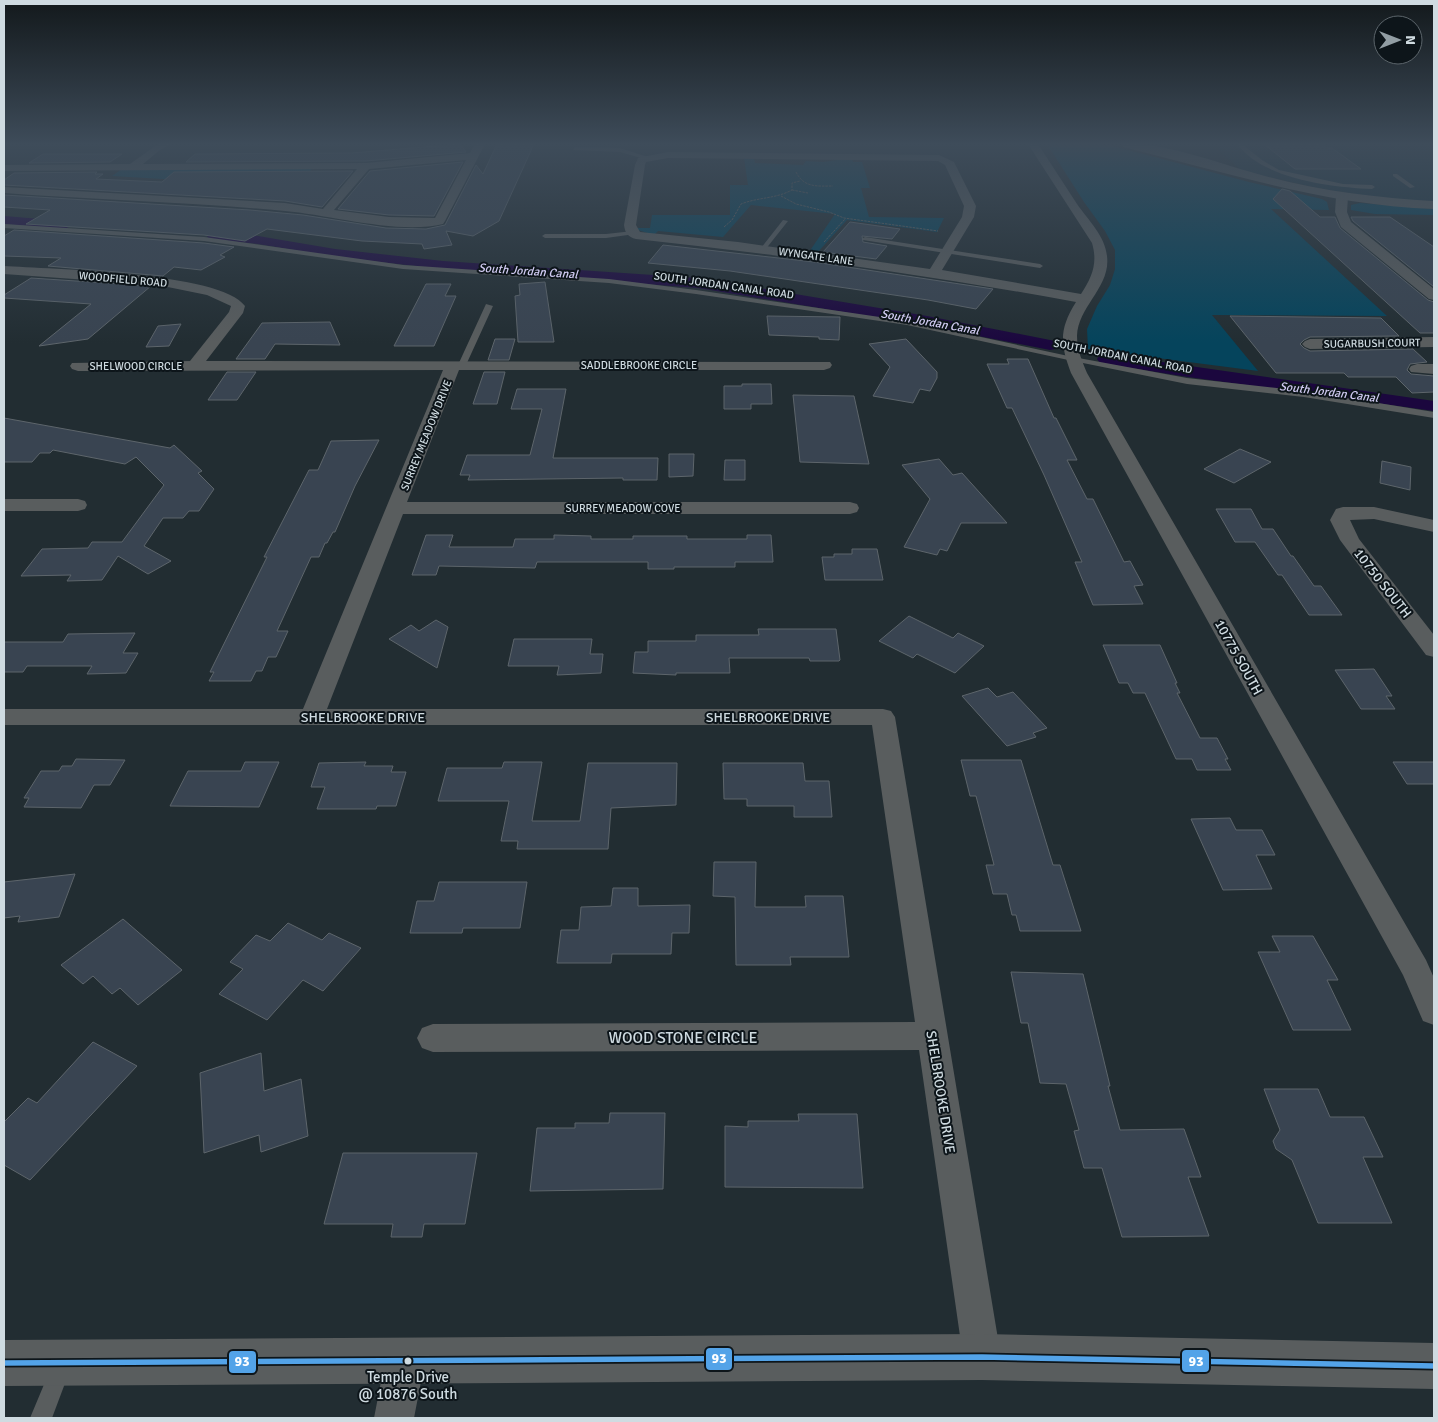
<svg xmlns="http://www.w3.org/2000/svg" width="1438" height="1422" viewBox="0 0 1438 1422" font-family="Signika,sans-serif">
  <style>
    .built { fill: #1b3440 }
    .green { fill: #05445c }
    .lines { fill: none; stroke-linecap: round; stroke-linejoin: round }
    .canal { fill: #1b073e; fill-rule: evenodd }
    .building { fill: #394451; stroke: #5d656b }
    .path { stroke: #5e6364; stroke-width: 1; stroke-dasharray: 2.5 1; stroke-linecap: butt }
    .service { fill: #595d5e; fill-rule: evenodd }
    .minor { fill: #595d5e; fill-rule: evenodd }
    .tertiary { fill: #595d5e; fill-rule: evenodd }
    .bus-1-casing { stroke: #0d151a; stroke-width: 9 }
    .bus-1 { stroke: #53a3e8; stroke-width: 5.5 }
    .bus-dot { fill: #cfdbe1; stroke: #0d151a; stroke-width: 2 }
    .labels { text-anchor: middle; stroke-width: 4; stroke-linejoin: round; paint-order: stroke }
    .far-street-label { font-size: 11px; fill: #cfdbe1; stroke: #0d151a }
    .far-water-label { font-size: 12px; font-style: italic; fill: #d1cbf2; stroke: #0d151a }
    .street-label { font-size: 14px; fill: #cfdbe1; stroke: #0d151a }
    .near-bus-label { font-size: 15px; fill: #cfdbe1; stroke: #0d151a }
    .near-street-label { font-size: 16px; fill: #cfdbe1; stroke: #0d151a }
    .line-badge { stroke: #0d151a; stroke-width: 2 }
    .badge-label { font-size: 14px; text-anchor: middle; font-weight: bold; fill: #fff }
  </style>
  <rect width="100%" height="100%" fill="#222d32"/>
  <path class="built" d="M 1213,144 L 1434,144 L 1434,201 L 1396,200 L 1322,189 L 1242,171 Z"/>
  <path class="green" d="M 1047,144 L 1097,144 L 1113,146 L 1249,182 L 1322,199 L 1327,202 L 1329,210 L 1271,209 L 1387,316 L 1212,315 L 1258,371 L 1088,349 L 1087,329 L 1097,306 L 1110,285 L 1115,269 L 1115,250 L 1105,231 L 1084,202 Z
    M 744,158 L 754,159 L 755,163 L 803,165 L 806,161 L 823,162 L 852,158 L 853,162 L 862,162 L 870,188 L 861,188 L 869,217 L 944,218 L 937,232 L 847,220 L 817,253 L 809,252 L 835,214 L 751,205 L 723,237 L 658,231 L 654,235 L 638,230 L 637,228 L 650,228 L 652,215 L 730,215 L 730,185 L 748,185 Z
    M 122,169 L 312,169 L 296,187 L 112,176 Z
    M 1360,203 L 1434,209 L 1434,215 L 1375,214 L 1351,210 L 1351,205 Z"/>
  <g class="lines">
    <path class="canal" d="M 4,216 L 65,221 L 72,225 L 65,229 L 4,224 Z
      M 214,232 L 258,236 L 335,249 L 443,261 L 698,278 L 927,316 L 1050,340 L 1056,341 L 1058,345 L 1056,349 L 1050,350 L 927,326 L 698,288 L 443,269 L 335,257 L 258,244 L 209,239 L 207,236 L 209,233 Z
      M 1106,354 L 1434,401 L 1434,411 L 1188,377 L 1100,363 L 1097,359 L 1100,355 Z"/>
  </g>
  <path class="building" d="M 460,144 L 466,152 L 366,161 L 186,162 L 195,154 L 352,153 Z
    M 497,144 L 534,144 L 499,221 L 473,236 L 446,231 L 452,245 L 424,249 L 422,244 L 362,241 L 267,229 L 245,241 L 204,235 L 26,224 L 50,210 L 4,207 L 4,195 L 250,210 L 303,215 L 386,228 L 426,229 L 445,225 L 476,165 L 483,174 Z
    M 1264,144 L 1321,144 L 1327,148 L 1332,148 L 1361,169 L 1295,169 Z
    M 43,154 L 122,154 L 110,162 L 29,163 Z
    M 463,162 L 434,216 L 389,215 L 338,209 L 370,171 Z
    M 353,171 L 322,207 L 285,201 L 4,185 L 4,180 L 14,173 L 97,172 L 95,174 L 103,174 L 96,179 L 162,182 L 174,172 Z
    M 1282,189 L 1290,191 L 1320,217 L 1335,217 L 1340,228 L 1428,300 L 1434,302 L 1434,333 L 1420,333 L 1273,199 Z
    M 1351,217 L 1390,217 L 1434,247 L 1434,287 L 1353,221 Z
    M 850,222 L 900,229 L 892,239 L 862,236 L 863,242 L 887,246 L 876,259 L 823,252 Z
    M 14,230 L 204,243 L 234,247 L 220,255 L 225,257 L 201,270 L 174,267 L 163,276 L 48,266 L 61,258 L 4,256 L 4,236 Z
    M 663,245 L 814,262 L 993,289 L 976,309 L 928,300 L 730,271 L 648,263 Z
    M 31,278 L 151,286 L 88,339 L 39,346 L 91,304 L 4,298 L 4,295 Z
    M 545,282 L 554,342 L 518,342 L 515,296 L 520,295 L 519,284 Z
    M 426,284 L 451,284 L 445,296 L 456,296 L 434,346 L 394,346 Z
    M 767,316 L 840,317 L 839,340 L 819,339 L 819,337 L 769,335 Z
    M 1230,316 L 1381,318 L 1399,336 L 1310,337 L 1304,340 L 1300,344 L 1304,348 L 1310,351 L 1413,349 L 1427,362 L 1410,364 L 1407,370 L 1411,374 L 1434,376 L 1434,392 L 1412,393 L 1396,377 L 1348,377 L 1344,373 L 1276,373 Z
    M 330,322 L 340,345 L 275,344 L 265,359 L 236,359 L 262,323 Z
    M 181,324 L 169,346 L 146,347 L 158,326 Z
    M 495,339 L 515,339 L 509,360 L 488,360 Z
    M 906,339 L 937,372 L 937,378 L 930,391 L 920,389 L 913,403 L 873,396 L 890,367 L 869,344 Z
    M 1007,359 L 1028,359 L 1054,418 L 1056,418 L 1077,460 L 1067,460 L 1087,499 L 1093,499 L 1124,562 L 1130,561 L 1143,585 L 1134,586 L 1143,604 L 1093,605 L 1075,562 L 1082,562 L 1044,475 L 1012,408 L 1007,408 L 987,364 L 1009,364 Z
    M 227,372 L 256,372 L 237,400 L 208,400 Z
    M 484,372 L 505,372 L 497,404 L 473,404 Z
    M 742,384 L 771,384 L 772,404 L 751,404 L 751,409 L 724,409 L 724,386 L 742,386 Z
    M 517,389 L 566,389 L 553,458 L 658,458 L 657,480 L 623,480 L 623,478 L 468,480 L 470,475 L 460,475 L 467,455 L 530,455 L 542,409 L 511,409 Z
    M 793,395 L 854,396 L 869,464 L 800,462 Z
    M 4,418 L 170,448 L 174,445 L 202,471 L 198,473 L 214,489 L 199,511 L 189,511 L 183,518 L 163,518 L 144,546 L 171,561 L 148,574 L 118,556 L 102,580 L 67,581 L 71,575 L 21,576 L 42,549 L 88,548 L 92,542 L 122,542 L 164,485 L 136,457 L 125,464 L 53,450 L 50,453 L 40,453 L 32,462 L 4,462 Z
    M 379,440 L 355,486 L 335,532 L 333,532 L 327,543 L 325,543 L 319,557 L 311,557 L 277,631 L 288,631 L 276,657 L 268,657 L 262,671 L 256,671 L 251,681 L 209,681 L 214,672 L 210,672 L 267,557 L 264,557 L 309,470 L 318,470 L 331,441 Z
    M 1240,449 L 1271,462 L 1234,483 L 1204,469 Z
    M 669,454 L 694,454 L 693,476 L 669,477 Z
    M 939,459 L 953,475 L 962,473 L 1007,523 L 961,523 L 947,551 L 940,549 L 937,555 L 904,547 L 930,499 L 902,465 Z
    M 725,460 L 745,460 L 745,480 L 724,480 Z
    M 1382,461 L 1411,467 L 1410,490 L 1380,483 Z
    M 1216,509 L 1251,509 L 1262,529 L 1273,529 L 1291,556 L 1293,556 L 1314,586 L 1321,586 L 1342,615 L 1309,615 L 1282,575 L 1278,575 L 1255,542 L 1235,542 Z
    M 426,535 L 453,535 L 449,547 L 513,547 L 515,539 L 554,539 L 554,535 L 591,536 L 591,539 L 633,539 L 633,536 L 687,536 L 687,539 L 747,539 L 747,535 L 771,535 L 773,562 L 735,562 L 735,567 L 674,567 L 674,569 L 648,569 L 648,562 L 537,562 L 535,568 L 439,566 L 436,575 L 412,575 Z
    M 852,549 L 877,549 L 883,580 L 825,580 L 822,557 L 834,557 L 834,554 L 852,554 Z
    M 909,616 L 953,638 L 958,633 L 984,646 L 955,673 L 917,654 L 913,658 L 879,641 Z
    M 436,620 L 448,627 L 437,668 L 389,639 L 411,625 L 419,631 Z
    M 758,629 L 836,629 L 840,660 L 839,661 L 810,661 L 809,658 L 729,658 L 730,673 L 676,673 L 676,675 L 633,673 L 635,652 L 648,652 L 648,641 L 696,641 L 696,635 L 759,635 Z
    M 135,633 L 123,653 L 138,653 L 126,673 L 87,674 L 92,666 L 27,666 L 23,672 L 4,672 L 4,642 L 63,642 L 68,634 Z
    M 514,639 L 592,639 L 590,654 L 603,654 L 601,673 L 557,675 L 559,666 L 508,666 Z
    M 1103,645 L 1160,645 L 1177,683 L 1175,683 L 1180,693 L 1177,693 L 1200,738 L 1217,738 L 1228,759 L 1225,759 L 1231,770 L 1197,770 L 1192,759 L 1176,759 L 1145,693 L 1133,693 L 1128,683 L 1119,683 Z
    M 1374,669 L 1392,696 L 1386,696 L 1395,709 L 1361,709 L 1335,670 Z
    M 988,688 L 997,697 L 1013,692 L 1047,728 L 1033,733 L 1036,737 L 1007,746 L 962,696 Z
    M 76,759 L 125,760 L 110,785 L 94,785 L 81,808 L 24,807 L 29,798 L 24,798 L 41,771 L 59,771 L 62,766 L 72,766 Z
    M 961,760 L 1021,760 L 1053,865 L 1060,865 L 1081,931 L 1020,931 L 1016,915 L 1012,915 L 1007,894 L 993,894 L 986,865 L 994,865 L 976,796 L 970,796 Z
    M 245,762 L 279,762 L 259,807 L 170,806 L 188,771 L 241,771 Z
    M 366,762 L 364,766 L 393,766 L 391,772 L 406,772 L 396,806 L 377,806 L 376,809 L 317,809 L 325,787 L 311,787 L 319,763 Z
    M 504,762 L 542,762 L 532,821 L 580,821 L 588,763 L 677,763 L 676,805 L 611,808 L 608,849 L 517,849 L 518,841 L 501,841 L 509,801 L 438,801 L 447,768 L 502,768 Z
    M 1393,762 L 1434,762 L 1434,784 L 1407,784 Z
    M 723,763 L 803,763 L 805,781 L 829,781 L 832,817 L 794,817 L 794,806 L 747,806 L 747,799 L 724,799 Z
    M 1230,818 L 1236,830 L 1262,830 L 1275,855 L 1256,855 L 1272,889 L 1223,890 L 1191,819 Z
    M 714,862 L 756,862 L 755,907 L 806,907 L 805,896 L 843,896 L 849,957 L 790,957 L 791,965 L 736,965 L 735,897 L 713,896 Z
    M 75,874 L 59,917 L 18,922 L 20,916 L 4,918 L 4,882 Z
    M 439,882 L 527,882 L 520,928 L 463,928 L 462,933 L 410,933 L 417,901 L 434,901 Z
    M 613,888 L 638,888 L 638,906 L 690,905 L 689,933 L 672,933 L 671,954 L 612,954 L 611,963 L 557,963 L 561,930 L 579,930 L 581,907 L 611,906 Z
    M 123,919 L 182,970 L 138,1005 L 120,988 L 112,994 L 93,976 L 83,984 L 61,965 Z
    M 288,923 L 322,940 L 329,933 L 361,948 L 323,991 L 303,980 L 267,1020 L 219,994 L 243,969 L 230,962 L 256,935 L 270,941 Z
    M 1272,936 L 1313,936 L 1338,980 L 1327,980 L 1351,1030 L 1293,1030 L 1258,952 L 1280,952 Z
    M 1011,972 L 1083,974 L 1110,1086 L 1108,1086 L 1120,1130 L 1184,1129 L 1201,1177 L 1188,1177 L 1209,1236 L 1122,1237 L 1102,1168 L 1084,1168 L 1074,1131 L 1079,1130 L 1066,1084 L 1040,1083 L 1028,1023 L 1021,1023 Z
    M 93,1042 L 137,1066 L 30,1180 L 4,1165 L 4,1122 L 28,1098 L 37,1103 Z
    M 261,1053 L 264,1091 L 301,1079 L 308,1136 L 261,1152 L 259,1135 L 204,1153 L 200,1073 Z
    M 1264,1089 L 1318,1089 L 1330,1117 L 1364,1117 L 1383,1157 L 1363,1157 L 1392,1223 L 1318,1223 L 1292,1160 L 1276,1149 L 1273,1141 L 1280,1130 Z
    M 610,1113 L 665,1113 L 663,1189 L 530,1191 L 537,1128 L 575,1128 L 575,1123 L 609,1123 Z
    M 798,1114 L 857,1114 L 863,1188 L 725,1187 L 725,1126 L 748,1127 L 748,1121 L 799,1121 Z
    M 343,1153 L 477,1153 L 465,1224 L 424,1224 L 422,1237 L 391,1237 L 393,1224 L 324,1224 Z"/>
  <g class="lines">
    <path class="path" d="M 796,172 C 804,188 817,186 833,186
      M 792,190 L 808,193
      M 781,196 L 796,204 L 829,212 L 844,218 L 938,231
      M 724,227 L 732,220 L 741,204 C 759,197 775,199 792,190 L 792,183 L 800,181
      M 824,242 L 845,219"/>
    <path class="service" d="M 1237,144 L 1242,144 L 1262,160 L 1279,170 L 1343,184 L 1372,185 L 1375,187 L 1372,189 C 1330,187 1263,179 1237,144 Z
      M 575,147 L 620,148 L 651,158 L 648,160 L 620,152 L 573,150 Z
      M 1393,174 L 1397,174 L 1415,187 L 1410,188 L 1393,176 Z
      M 783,220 L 788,221 L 765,250 L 761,250 L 761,248 Z
      M 4,224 L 204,237 L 403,265 L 609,279 L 696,290 L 907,321 L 1073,357 L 1187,378 L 1304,391 L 1434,412 L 1434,418 L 1304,397 L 1187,384 L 1073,361 L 907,325 L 696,294 L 609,283 L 403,269 L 204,241 L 4,228 Z
      M 633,231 L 636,233 L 635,234 L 606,238 L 545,238 L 542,236 L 545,234 L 606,234 Z
      M 865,237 L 1040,264 L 1043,266 L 1040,268 L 863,240 L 863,238 Z
      M 486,304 L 493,306 L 466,365 L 459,367 L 458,365 Z
      M 60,1360 L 67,1363 L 70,1370 L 52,1418 L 30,1418 L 53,1363 Z"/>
    <path class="minor" d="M 158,144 L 171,144 L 160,150 L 143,164 L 366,163 L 470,153 L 475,144 L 485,144 L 445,221 L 443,224 C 399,235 331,215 285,211 C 191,202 97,200 4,193 L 4,187 L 285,203 L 323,209 L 357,169 L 4,171 L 4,165 L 130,164 ZM 466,160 L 435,218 L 389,217 L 334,210 L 369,169 Z
      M 1028,144 L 1038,144 C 1051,164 1064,184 1077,204 C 1089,221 1105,236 1107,256 C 1111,287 1078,306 1077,336 C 1077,349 1082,361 1087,373 L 1426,960 L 1434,978 L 1434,1025 L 1423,1021 L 1403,975 L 1071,373 C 1060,344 1059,329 1076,302 C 930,275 783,255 636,239 C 628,237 625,233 624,225 L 635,165 L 638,158 L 642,157 L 668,152 L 939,155 L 954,162 L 976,206 L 974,217 L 942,270 L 1081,294 C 1092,277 1098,263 1092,243 ZM 668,158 L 938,161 L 945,165 L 964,206 L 962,217 L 930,269 L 738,242 L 640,232 L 636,225 L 645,165 L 646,162 Z
      M 1342,194 L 1348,197 L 1347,212 L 1351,222 L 1434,289 L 1434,300 L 1429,299 L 1341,227 L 1335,212 L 1336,197 Z
      M 4,266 C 48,269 222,272 245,306 L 243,313 L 206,361 L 830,362 L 832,365 L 830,368 L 824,370 L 459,370 L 407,502 L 850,502 L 857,504 L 859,508 L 857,512 L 850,514 L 403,514 L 327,709 L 883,709 L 891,711 L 895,717 L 1001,1357 L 996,1371 L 982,1376 L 968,1371 L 963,1357 L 919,1050 L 433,1052 L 422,1048 L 417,1038 L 422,1028 L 433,1024 L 915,1022 L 872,725 L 4,725 L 4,709 L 303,709 L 443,370 L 78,371 L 72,369 L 70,366 L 72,363 L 190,361 L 229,312 L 231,306 L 207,295 L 158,285 L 4,274 Z
      M 1434,337 L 1434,347 L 1310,349 L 1305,347 L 1302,344 L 1305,341 L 1310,339 Z
      M 1417,364 L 1434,364 L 1434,374 L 1411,372 L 1409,369 L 1411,366 Z
      M 4,499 L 78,499 L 85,501 L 87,505 L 85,509 L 78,511 L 4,511 Z
      M 1343,507 L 1374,507 L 1434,520 L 1434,532 L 1374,519 L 1350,520 L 1359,539 L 1434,635 L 1434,657 L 1426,655 L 1340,540 L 1330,520 L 1336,509 Z
      M 405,1341 L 419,1347 L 425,1361 L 414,1418 L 374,1418 L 385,1361 L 391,1347 Z"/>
    <path class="tertiary" d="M 1121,144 C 1160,140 1225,166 1265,176 C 1320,191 1377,198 1434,201 L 1434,209 C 1327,206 1226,172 1123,147 Z
      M 982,1334 L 1434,1343 L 1434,1389 L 982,1380 L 4,1386 L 4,1340 Z"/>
    <g class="bus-1-casing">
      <path id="bus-1" d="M 4,1363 L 982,1357 L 1434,1366"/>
    </g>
    <use href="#bus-1" class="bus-1"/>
  </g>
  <linearGradient id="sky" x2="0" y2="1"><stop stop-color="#13191c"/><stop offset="0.42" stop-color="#3e4c5a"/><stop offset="1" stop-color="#3e4c5a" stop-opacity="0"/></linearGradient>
  <rect width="1438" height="343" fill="url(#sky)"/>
  <circle class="bus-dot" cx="408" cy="1361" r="4.5"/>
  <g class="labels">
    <g class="far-street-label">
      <text transform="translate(816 256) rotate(8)" y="4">WYNGATE LANE</text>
      <text transform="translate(123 279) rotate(5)" y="4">WOODFIELD ROAD</text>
      <text transform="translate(724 285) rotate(8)" y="4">SOUTH JORDAN CANAL ROAD</text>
      <text transform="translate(1372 343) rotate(-1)" y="4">SUGARBUSH COURT</text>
      <text transform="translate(1123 356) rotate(11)" y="4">SOUTH JORDAN CANAL ROAD</text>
      <text x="639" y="369">SADDLEBROOKE CIRCLE</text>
      <text x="136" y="370">SHELWOOD CIRCLE</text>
      <text transform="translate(426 435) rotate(-68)" y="4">SURREY MEADOW DRIVE</text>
      <text x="623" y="512">SURREY MEADOW COVE</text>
    </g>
    <g class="far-water-label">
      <text transform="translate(528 271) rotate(4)" y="4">South Jordan Canal</text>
      <text transform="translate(930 322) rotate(10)" y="4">South Jordan Canal</text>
      <text transform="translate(1329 392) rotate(7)" y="4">South Jordan Canal</text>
    </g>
    <g class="street-label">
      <text transform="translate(1383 583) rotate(52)" y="5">10750 SOUTH</text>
      <text transform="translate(1239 657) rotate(61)" y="5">10775 SOUTH</text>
      <text x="363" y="722">SHELBROOKE DRIVE</text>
      <text x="768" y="722">SHELBROOKE DRIVE</text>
      <text transform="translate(941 1092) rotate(81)" y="5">SHELBROOKE DRIVE</text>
    </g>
    <g class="near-bus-label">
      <text x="408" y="1382">Temple Drive<tspan x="408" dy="17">@ 10876 South</tspan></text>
    </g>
    <g class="near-street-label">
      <text x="683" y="1043">WOOD STONE CIRCLE</text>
    </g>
  </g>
  <g class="line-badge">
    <rect x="705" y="1347" width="28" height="24" rx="5" fill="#53a3e8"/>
    <rect x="1181" y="1349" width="29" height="24" rx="5" fill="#53a3e8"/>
    <rect x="228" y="1350" width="29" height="24" rx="5" fill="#53a3e8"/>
  </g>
  <g class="badge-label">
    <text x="719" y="1363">93</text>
    <text x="1196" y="1366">93</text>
    <text x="242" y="1366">93</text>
  </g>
  <rect width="1438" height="1422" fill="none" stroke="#cfdbe1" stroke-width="10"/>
  <g transform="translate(1398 40) rotate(90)"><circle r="24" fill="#0d151a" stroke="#5b646a"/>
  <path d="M0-4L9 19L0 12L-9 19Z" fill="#929ea4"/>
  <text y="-8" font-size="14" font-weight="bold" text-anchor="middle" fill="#cfdbe1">N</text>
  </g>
</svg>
